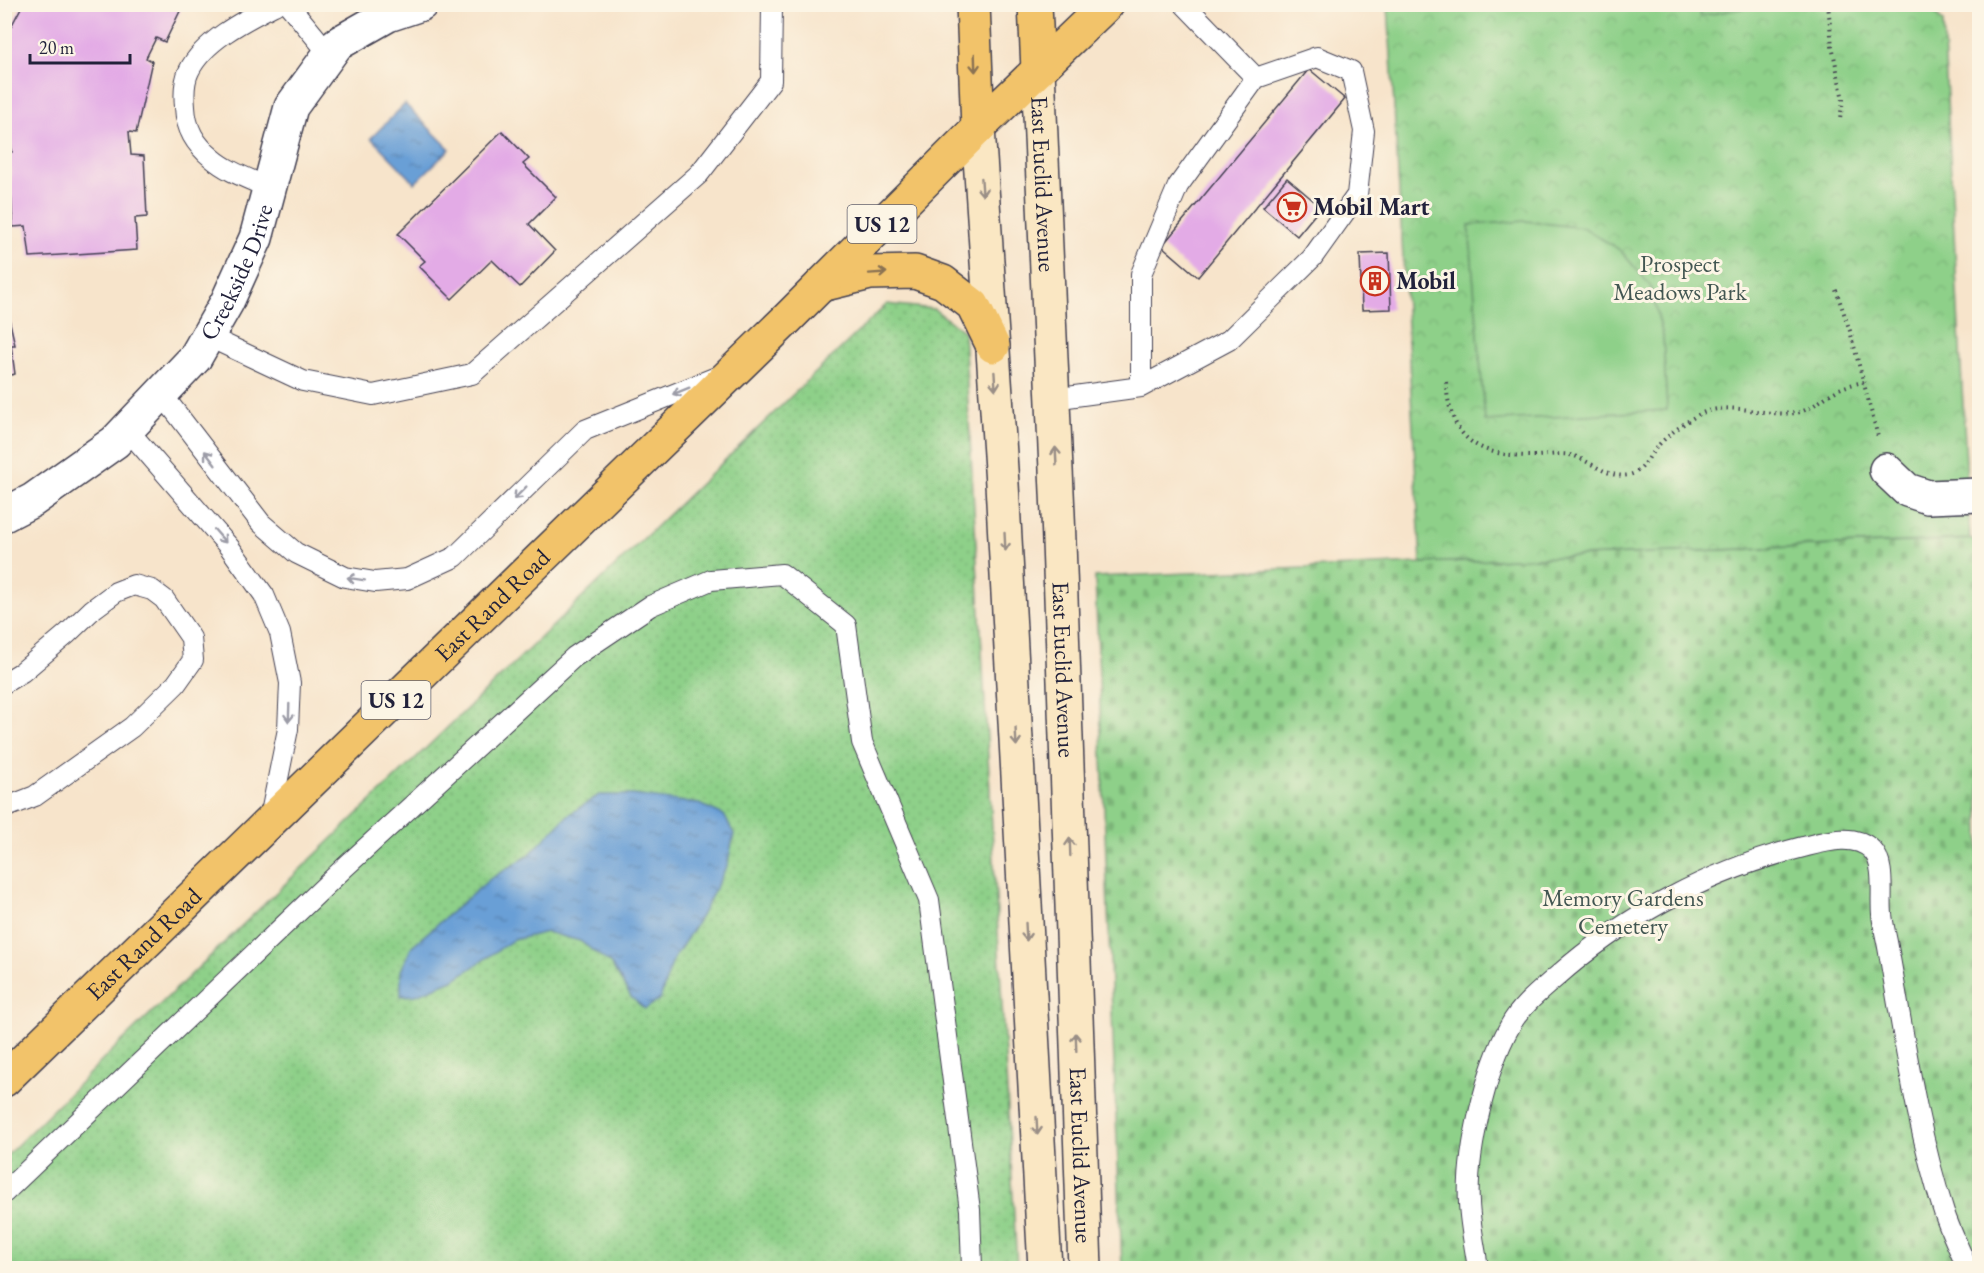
<svg xmlns="http://www.w3.org/2000/svg" width="1984" height="1273" viewBox="0 0 1984 1273" font-family="'EB Garamond',serif">
  <style>
    .grass { fill: url(#grass-dots); stroke: #587962; stroke-width: 1.5 }
    .cemetery { fill: url(#cemetery-stones); stroke: #587962; stroke-width: 1.5 }
    .park { fill: url(#park-crowns); stroke: #587962; stroke-width: 1.5 }
    .garden { fill: #8ed089; stroke: #587962; stroke-width: 1.5 }
    .water { fill: url(#water-ripples); stroke: #466088; stroke-width: 1.5 }
    .building { fill: #e3abe6 }
    .lines { fill: none; stroke-linecap: round; stroke-linejoin: round }
    .lane-casing { stroke: #423f51; stroke-width: 22 }
    .street-casing { stroke: #423f51; stroke-width: 36 }
    .secondary-casing { stroke: #423f51; stroke-width: 36 }
    .primary-casing { stroke: #423f51; stroke-width: 36 }
    .path { stroke: #423f51; stroke-width: 4; stroke-dasharray: 1.5 4.5; stroke-linecap: butt }
    .lane { stroke: #fff; stroke-width: 20 }
    .street { stroke: #fff; stroke-width: 33 }
    .secondary { stroke: #fae7c3; stroke-width: 33 }
    .primary { stroke: #f2c36a; stroke-width: 33 }
    .oneway { stroke: #8a7252 }
    .oneway2 { stroke: #998e86 }
    .oneway3 { stroke: #9c9ca7 }
    .labels { text-anchor: middle; stroke-width: 6; stroke-linejoin: round; paint-order: stroke }
    .shield { fill: #fcf5e5; stroke: #63616e; stroke-width: 1.5 }
    .shield-label { font-size: 22px; font-weight: bold; fill: #22223b }
    .street-label { font-size: 24px; fill: #22223b; stroke: #fcf5e5 }
    .poi-label { font-size: 24px; font-weight: bold; fill: #22223b; stroke: #fcf5e5; text-anchor: start }
    .park-label { font-size: 24px; fill: #425652; stroke: #fcf5e5 }
  </style>
  <defs>
    <pattern id="grass-dots" width="8" height="8" patternUnits="userSpaceOnUse" patternTransform="scale(1.5)"><rect width="8" height="8" fill="#8ed089"/><path d="M2 2h.1M6 6h.1" fill="none" stroke="#7ab277" stroke-width="1.8" stroke-linecap="round"/></pattern>
    <pattern id="cemetery-stones" width="16" height="16" patternUnits="userSpaceOnUse" patternTransform="scale(1.5)"><rect width="16" height="16" fill="#8ed089"/><path d="M2 7V4a2 2 0 0 1 4 0v3zM10 15v-3a2 2 0 0 1 4 0v3z" fill="#7ab277"/></pattern>
    <pattern id="park-crowns" width="20" height="18" patternUnits="userSpaceOnUse" patternTransform="scale(1.5)"><rect width="20" height="18" fill="#8ed089"/><path d="M2 6a3 3 0 1 1 6 0M12 15a3 3 0 1 1 6 0" fill="none" stroke="#7ab277"/></pattern>
    <pattern id="water-ripples" width="26" height="14" patternUnits="userSpaceOnUse" patternTransform="scale(1.5)"><rect width="26" height="14" fill="#699fd6"/><path d="M2 4q2-2 4 0t4 0M15 11q2-2 4 0t4 0" fill="none" stroke="#5681af"/></pattern>
  </defs>
  <rect width="100%" height="100%" fill="#fcf5e5"/>
  <filter id="ink" filterUnits="userSpaceOnUse"><feTurbulence type="fractalNoise" baseFrequency=".0167" numOctaves="2"/><feDisplacementMap in="SourceGraphic" scale="12" xChannelSelector="R" yChannelSelector="G"/><feConvolveMatrix kernelMatrix="1 2 1 2 8 2 1 2 1" color-interpolation-filters="sRGB"/></filter>
  <filter id="wash" filterUnits="userSpaceOnUse"><feTurbulence type="fractalNoise" baseFrequency=".008" numOctaves="4" result="noise"/><feDisplacementMap in="SourceGraphic" scale="24" xChannelSelector="R" yChannelSelector="G"/><feGaussianBlur stdDeviation="1.35" result="paint"/><feColorMatrix in="noise" values="0 0 0 0 0 0 0 0 0 0 0 0 0 0 0 0 0 1.4 0 .05"/><feComposite in="paint" operator="in"/></filter>
  <g filter="url(#wash)">
    <rect width="100%" height="100%" fill="#f7e4cb"/>
    <path class="grass" d="M 887,304 L 934,309 L 964,332 L 1017,1268 L 5,1268 L 5,1157 L 118,1045 Z"/>
    <path class="cemetery" d="M 1979,539 L 1979,1268 L 1122,1268 L 1095,577 Z"/>
    <path class="park" d="M 1388,5 L 1929,5 L 1943,22 L 1970,539 L 1421,563 Z"/>
    <path class="garden" d="M 1698,4 L 1761,4 L 1761,5 L 1700,16 Z
      M 1526,221 L 1584,228 L 1620,250 L 1650,285 L 1663,336 L 1667,410 L 1485,421 L 1469,225 Z"/>
    <path class="water" d="M 405,104 L 450,149 L 415,183 L 371,138 Z
      M 599,795 L 633,795 L 699,804 L 724,815 L 734,834 L 727,866 L 701,916 L 673,960 L 660,999 L 645,1009 L 631,997 L 611,964 L 580,941 L 547,932 L 513,940 L 455,979 L 416,995 L 401,996 L 401,971 L 412,946 L 490,879 L 528,856 L 568,815 Z"/>
    <g id="blocks">
      <path class="building" d="M 23,4 L 183,5 L 165,42 L 156,38 L 146,58 L 152,61 L 136,133 L 129,132 L 131,155 L 144,156 L 147,217 L 135,218 L 137,250 L 30,257 L 26,226 L 13,227 L 9,153 L 12,152 L 11,142 L 4,143 L 4,40 Z
        M 1309,69 L 1345,99 L 1198,277 L 1162,246 Z
        M 502,131 L 529,159 L 523,164 L 556,197 L 529,224 L 555,251 L 520,287 L 492,260 L 452,299 L 419,266 L 425,261 L 398,234 Z
        M 1287,178 L 1321,207 L 1297,236 L 1263,207 Z
        M 1389,253 L 1391,309 L 1362,310 L 1360,254 Z
        M 4,296 L 15,345 L 11,345 L 15,374 L 4,377 Z"/>
    </g>
  </g>
  <g filter="url(#ink)">
    <use href="#blocks" fill-opacity="0" stroke="#423f51" stroke-width="1.5"/>
    <g class="lines">
      <g class="lane-casing">
        <path id="lane" d="M 288,4 L 330,55
          M 269,188 C 250,179 228,172 212,158 C 195,144 186,129 185,107 C 184,96 184,81 189,71 C 204,40 247,19 276,4
          M 207,336 L 303,381 L 373,395 L 472,374 L 699,174 L 771,81 L 772,4
          M 1141,387 L 1229,340 L 1312,258 L 1357,195 L 1364,131 L 1351,71 L 1317,57 L 1256,78
          M 161,393 L 261,523 L 296,553 L 345,577 L 375,582 L 407,579 L 455,557 L 585,430 L 719,376
          M 1053,399 L 1141,387 L 1141,274 L 1178,186 L 1256,78 L 1184,4
          M 127,429 L 230,548 L 264,595 L 280,633 L 290,683 L 288,729 L 270,818
          M 4,683 L 22,672 L 67,634 L 93,609 L 116,592 L 134,585 L 152,590 L 164,599 L 191,638 L 193,660 L 176,684 L 132,727 L 35,796 L 4,808
          M 4,1193 L 344,868 L 574,657 L 650,606 L 711,580 L 782,574 L 846,625 L 862,742 L 929,900 L 970,1210 L 972,1268
          M 1478,1268 C 1475,1247 1470,1225 1469,1203 C 1466,1154 1486,1068 1510,1026 C 1520,1007 1539,992 1555,978 C 1626,915 1711,870 1803,847 C 1823,842 1855,832 1872,850 C 1886,864 1880,895 1882,914 C 1883,925 1886,936 1888,947 C 1904,1035 1916,1126 1944,1212 C 1950,1231 1960,1250 1967,1268"/>
      </g>
      <g class="street-casing">
        <g id="street">
          <path d="M 1886,470 L 1907,490 L 1928,497 L 1980,495"/>
          <path id="s1" d="M 4,515 L 33,500 L 115,442 L 195,358 L 227,302 L 256,238 L 291,107 L 337,44 L 388,15 L 421,4"/>
        </g>
      </g>
      <g class="secondary-casing">
        <g id="secondary">
          <path id="s2" d="M 1038,70 L 1058,514 L 1085,1268"/>
          <path d="M 978,128 L 1002,484 L 1045,1268"/>
        </g>
      </g>
      <g class="primary-casing">
        <g id="primary">
          <path d="M 973,4 L 978,128"/>
          <path d="M 1035,4 L 1038,70"/>
          <path d="M 821,285 L 870,273 L 915,272 L 943,282 L 973,305 L 993,346"/>
          <path id="s3" d="M 4,1080 L 787,319 L 978,128 L 1107,4"/>
        </g>
      </g>
      <path class="path" d="M 1828,4 L 1832,46 L 1843,100 L 1840,119
        M 1836,290 L 1850,331 L 1878,437
        M 1446,382 C 1450,441 1478,456 1533,456 C 1546,456 1562,452 1574,456 C 1592,462 1609,479 1629,475 C 1645,471 1647,457 1657,447 C 1665,437 1689,419 1700,414 C 1731,400 1763,417 1795,413 C 1810,411 1821,399 1834,392 C 1844,386 1853,384 1864,382"/>
      <use href="#lane" class="lane"/>
      <use href="#street" class="street"/>
      <use href="#secondary" class="secondary"/>
      <use href="#primary" class="primary"/>
    </g>
    <defs><path id="oneway-shaft" d="M-6 0H5M1.5-3L5.5 0L1.5 3" fill="none" stroke-width="1.6" stroke-linecap="round" stroke-linejoin="round" transform="scale(1.5)"/></defs>
    <g class="oneway">
      <use href="#oneway-shaft" transform="translate(975 63) rotate(88)"/>
      <use href="#oneway-shaft" transform="translate(878 273) rotate(-4)"/>
    </g>
    <g class="oneway2">
      <use href="#oneway-shaft" transform="translate(982 187) rotate(86)"/>
      <use href="#oneway-shaft" transform="translate(995 381) rotate(86)"/>
      <use href="#oneway-shaft" transform="translate(1056 456) rotate(-93)"/>
      <use href="#oneway-shaft" transform="translate(1005 542) rotate(87)"/>
      <use href="#oneway-shaft" transform="translate(1016 737) rotate(87)"/>
      <use href="#oneway-shaft" transform="translate(1070 847) rotate(-92)"/>
      <use href="#oneway-shaft" transform="translate(1026 932) rotate(87)"/>
      <use href="#oneway-shaft" transform="translate(1076 1042) rotate(-92)"/>
      <use href="#oneway-shaft" transform="translate(1037 1126) rotate(87)"/>
    </g>
    <g class="oneway3">
      <use href="#oneway-shaft" transform="translate(681 391) rotate(158)"/>
      <use href="#oneway-shaft" transform="translate(210 458) rotate(-127)"/>
      <use href="#oneway-shaft" transform="translate(520 493) rotate(135)"/>
      <use href="#oneway-shaft" transform="translate(220 536) rotate(49)"/>
      <use href="#oneway-shaft" transform="translate(356 579) rotate(-171)"/>
      <use href="#oneway-shaft" transform="translate(289 713) rotate(92)"/>
    </g>
  </g>
  <defs>
    <g id="supermarket-ring" transform="scale(1.5)"><circle r="9.5" fill="#fcf5e5" stroke="#c8321e" stroke-width="1.5"/><path d="M-6-5.5h2.5l.6 2H6L4.5 2H-2.5L-4.4-4H-6ZM-1.5 3.2a1.3 1.3 0 1 0 .1 0ZM3 3.2a1.3 1.3 0 1 0 .1 0Z" fill="#c8321e"/></g>
    <g id="building-ring" transform="scale(1.5)"><circle r="9.5" fill="#fcf5e5" stroke="#c8321e" stroke-width="1.5"/><path d="M-4-6H4V6H1V3H-1V6H-4ZM-2.5-4.3h1.7v1.8h-1.7ZM.8-4.3h1.7v1.8H.8ZM-2.5-1h1.7V.8h-1.7ZM.8-1h1.7V.8H.8Z" fill="#c8321e"/></g>
  </defs>
  <g fill-rule="evenodd">
    <use href="#supermarket-ring" x="1292" y="207"/>
    <use href="#building-ring" x="1375" y="281"/>
  </g>
  <g class="labels">
    <g class="shield">
      <rect x="847.5" y="205" width="69" height="38" rx="4.5"/>
      <rect x="361.5" y="681" width="69" height="38" rx="4.5"/>
    </g>
    <g class="shield-label">
      <text x="882" y="232">US 12</text>
      <text x="396" y="708">US 12</text>
    </g>
    <g class="street-label">
      <text dy="8" stroke="none"><textPath href="#s2" startOffset="114">East Euclid Avenue</textPath></text>
      <text dy="8" stroke="none"><textPath href="#s1" startOffset="345">Creekside Drive</textPath></text>
      <text dy="8" stroke="none"><textPath href="#s3" startOffset="681">East Rand Road</textPath></text>
      <text dy="8" stroke="none"><textPath href="#s2" startOffset="600">East Euclid Avenue</textPath></text>
      <text dy="8" stroke="none"><textPath href="#s3" startOffset="195">East Rand Road</textPath></text>
      <text dy="8" stroke="none"><textPath href="#s2" startOffset="1086">East Euclid Avenue</textPath></text>
    </g>
    <g class="poi-label">
      <text x="1313" y="215">Mobil Mart</text>
      <text x="1396" y="289">Mobil</text>
    </g>
    <g class="park-label">
      <text x="1680" y="272">Prospect<tspan x="1680" dy="28">Meadows Park</tspan></text>
      <text x="1623" y="906">Memory Gardens<tspan x="1623" dy="28">Cemetery</tspan></text>
    </g>
  </g>
  <rect width="1984" height="1273" fill="none" stroke="#fcf5e5" stroke-width="24"/>
  <path d="M30 54v9h100v-9" fill="none" stroke="#22223b" stroke-width="3"/>
  <text x="39" y="54" font-size="18" fill="#22223b" stroke="#fcf5e5" stroke-width="4.5" paint-order="stroke">20 m</text>
</svg>
